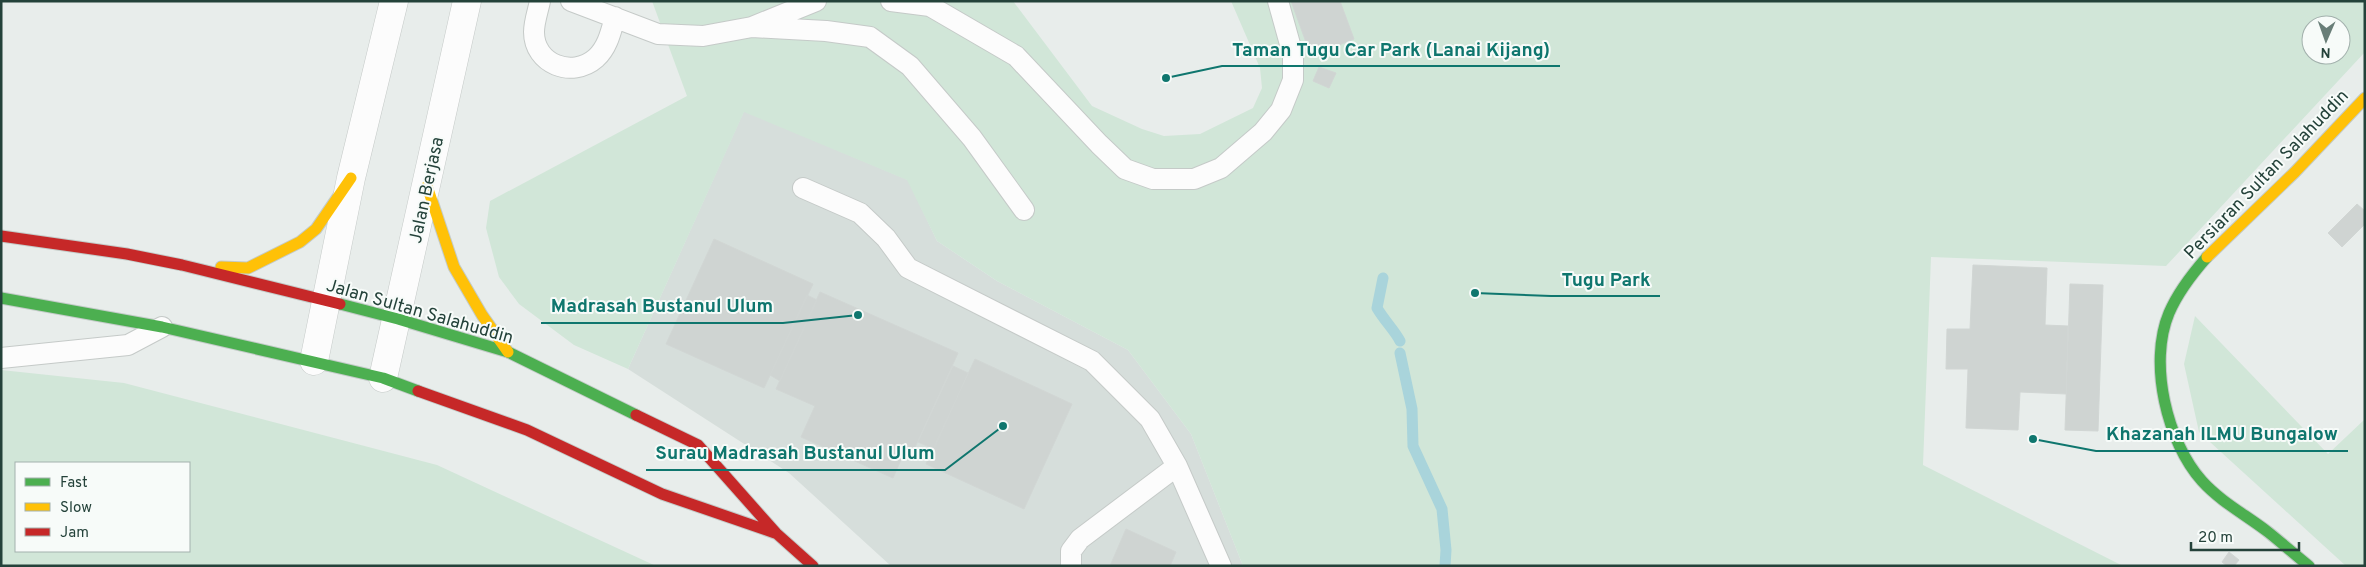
<svg xmlns="http://www.w3.org/2000/svg" width="2366" height="567" viewBox="0 0 2366 567" font-family="Overpass,sans-serif">
  <style>
    .built { fill: #d6dedb }
    .green { fill: #d1e6d8; fill-rule: evenodd }
    .lines { fill: none; stroke-linecap: round; stroke-linejoin: round }
    .stream { stroke: #a9d4db; stroke-width: 11 }
    .building { fill: #cfd4d2; stroke: #d1d6d4 }
    .lane-casing { stroke: #c5cac8; stroke-width: 22 }
    .street-casing { stroke: #c5cac8; stroke-width: 29 }
    .fast-casing { stroke: #c3cbc8; stroke-width: 13 }
    .slow-casing { stroke: #c3cbc8; stroke-width: 13 }
    .jam-casing { stroke: #c3cbc8; stroke-width: 13 }
    .lane { stroke: #fcfcfc; stroke-width: 20 }
    .street { stroke: #fcfcfc; stroke-width: 28 }
    .fast { stroke: #4caf50; stroke-width: 11 }
    .slow { stroke: #ffc107; stroke-width: 11 }
    .jam { stroke: #c62828; stroke-width: 11 }
    .labels { text-anchor: middle; stroke-width: 4; stroke-linejoin: round; paint-order: stroke }
    .street-label { font-size: 18px; fill: #24423a; stroke: #f7fbf9 }
    .leader { fill: none; stroke: #0f766e; stroke-width: 2 }
    .callout-dot { fill: #0f766e; stroke: #f7fbf9; stroke-width: 2 }
    .callout-label { font-size: 19px; text-anchor: middle; font-weight: bold; fill: #0f766e; stroke: #f7fbf9; stroke-width: 4; stroke-linejoin: round; paint-order: stroke }
  </style>
  <rect width="100%" height="100%" fill="#e8edeb"/>
  <path class="built" d="M 744,111 L 908,180 L 937,241 L 997,281 L 1128,350 L 1191,434 L 1243,566 L 891,566 L 789,473 L 628,369 Z"/>
  <path class="green" d="M 652,1 L 1013,1 L 1092,106 L 1142,129 L 1164,136 L 1200,134 L 1253,108 L 1262,88 L 1260,68 L 1231,1 L 2365,1 L 2365,52 L 2166,266 L 1931,257 L 1923,465 L 2123,566 L 1243,566 L 1191,434 L 1128,350 L 997,281 L 937,241 L 907,180 L 744,112 L 628,369 L 574,345 L 519,304 L 499,277 L 486,228 L 490,201 L 687,96 ZM 2311,25 L 2341,25 L 2341,55 L 2311,55 Z
    M 2195,316 L 2328,454 L 2365,419 L 2365,566 L 2346,566 L 2199,432 L 2184,364 Z
    M 1,370 L 124,383 L 437,465 L 656,566 L 1,566 ZM 16,463 L 189,463 L 189,551 L 16,551 Z"/>
  <g class="lines">
    <path class="stream" d="M 1383,278 L 1377,308 C 1384,320 1395,331 1400,341
      M 1400,353 L 1412,409 L 1413,446 L 1442,509 L 1446,550 L 1445,566"/>
  </g>
  <path class="building" d="M 1291,1 L 1340,1 L 1354,39 L 1311,56 Z
    M 1319,67 L 1336,73 L 1329,88 L 1313,81 Z
    M 2357,204 L 2365,211 L 2365,224 L 2342,247 L 2328,233 Z
    M 714,239 L 813,284 L 764,388 L 666,344 Z
    M 1973,265 L 2047,268 L 2045,325 L 2068,326 L 2066,394 L 2020,392 L 2018,430 L 1966,428 L 1968,369 L 1946,369 L 1947,329 L 1970,329 Z
    M 2070,284 L 2103,285 L 2098,431 L 2065,430 Z
    M 820,292 L 958,353 L 911,456 L 904,453 L 893,478 L 801,437 L 815,406 L 776,389 Z
    M 807,295 L 817,300 L 780,381 L 770,375 Z
    M 975,359 L 1072,404 L 1024,509 L 926,464 Z
    M 953,366 L 968,373 L 934,449 L 918,442 Z
    M 1126,529 L 1176,552 L 1170,566 L 1110,566 Z
    M 2229,552 L 2239,560 L 2234,566 L 2227,566 L 2222,562 Z"/>
  <g class="lines">
    <g class="lane-casing">
      <path id="lane" d="M 540,1 C 538,11 534,22 534,32 C 534,64 572,79 596,58 C 608,47 611,31 615,17
        M 571,1 L 658,34 L 703,36 L 752,27 L 816,1
        M 891,1 L 930,6 L 1016,56 L 1099,144 L 1125,169 L 1153,179 L 1194,179 L 1221,168 L 1263,132 L 1281,110 L 1293,80 L 1293,55 L 1278,1
        M 752,27 L 826,31 L 870,37 L 910,66 L 972,138 L 1024,210
        M 803,188 L 860,213 L 886,238 L 908,268 L 1092,361 L 1150,419 L 1177,466 L 1221,566
        M 1,358 L 128,345 L 162,327
        M 1071,566 L 1071,551 L 1080,539 L 1177,466"/>
    </g>
    <g class="street-casing">
      <path id="street" d="M 314,361 L 351,178 L 394,1
        M 383,378 L 467,1"/>
    </g>
    <g class="fast-casing">
      <path id="fast" d="M 2207,257 C 2192,274 2178,292 2169,313 C 2148,363 2167,442 2202,481 C 2221,502 2246,515 2268,532 C 2282,543 2295,555 2309,566
        M 1,298 L 162,327 L 383,378 L 418,391
        M 340,304 L 398,319 L 508,352 L 636,415"/>
    </g>
    <g class="slow-casing">
      <path id="slow" d="M 427,186 L 454,267 L 482,315 L 508,352
        M 2207,257 L 2295,172 L 2365,98
        M 221,267 L 248,268 L 300,242 L 316,229 L 351,178"/>
    </g>
    <g class="jam-casing">
      <path id="jam" d="M 1,236 L 127,254 L 182,265 L 340,304
        M 418,391 L 527,430 L 662,494 L 775,533
        M 636,415 L 698,445 L 776,533 L 813,566"/>
    </g>
    <use href="#lane" class="lane"/>
    <use href="#street" class="street"/>
    <use href="#fast" class="fast"/>
    <use href="#slow" class="slow"/>
    <use href="#jam" class="jam"/>
  </g>
  <g class="labels">
    <g class="street-label">
      <text transform="translate(2266 174) rotate(-46)" y="6">Persiaran Sultan Salahuddin</text>
      <text transform="translate(426 190) rotate(-78)" y="6">Jalan Berjasa</text>
      <text transform="translate(420 311) rotate(16)" y="6">Jalan Sultan Salahuddin</text>
    </g>
  </g>
  <path class="leader" d="M1166 78L1222 66H1560M1475 293L1551 296H1660M858 315L783 323H541M2033 439L2096 451H2348M1003 426L945 470H646"/>
  <g class="callout-dot">
    <circle cx="1166" cy="78" r="5"/>
    <circle cx="1475" cy="293" r="5"/>
    <circle cx="858" cy="315" r="5"/>
    <circle cx="2033" cy="439" r="5"/>
    <circle cx="1003" cy="426" r="5"/>
  </g>
  <g class="callout-label">
    <text x="1391" y="56">Taman Tugu Car Park (Lanai Kijang)</text>
    <text x="1606" y="286">Tugu Park</text>
    <text x="662" y="312">Madrasah Bustanul Ulum</text>
    <text x="2222" y="440">Khazanah ILMU Bungalow</text>
    <text x="795" y="459">Surau Madrasah Bustanul Ulum</text>
  </g>
  <rect width="2366" height="567" fill="none" stroke="#24423a" stroke-width="5"/>
  <rect x="15" y="462" width="175" height="90" fill="#f7fbf9" stroke="#a3b1ad"/>
  <rect x="25" y="478" width="25" height="8" fill="#4caf50" stroke="#a3b1ad"/>
  <text x="60" y="487" font-size="15" fill="#24423a">Fast</text>
  <rect x="25" y="503" width="25" height="8" fill="#ffc107" stroke="#a3b1ad"/>
  <text x="60" y="512" font-size="15" fill="#24423a">Slow</text>
  <rect x="25" y="528" width="25" height="8" fill="#c62828" stroke="#a3b1ad"/>
  <text x="60" y="537" font-size="15" fill="#24423a">Jam</text>
  <g transform="translate(2326 40) rotate(182)"><circle r="24" fill="#f7fbf9" stroke="#a3b1ad"/>
  <path d="M0-4L9 19L0 12L-9 19Z" fill="#697e78"/>
  <text y="-8" font-size="14" font-weight="bold" text-anchor="middle" fill="#24423a">N</text>
  </g>
  <path d="M2191 542v8h108v-8" fill="none" stroke="#24423a" stroke-width="2.5"/>
  <text x="2198" y="542" font-size="15" fill="#24423a" stroke="#f7fbf9" stroke-width="4" paint-order="stroke">20 m</text>
</svg>
